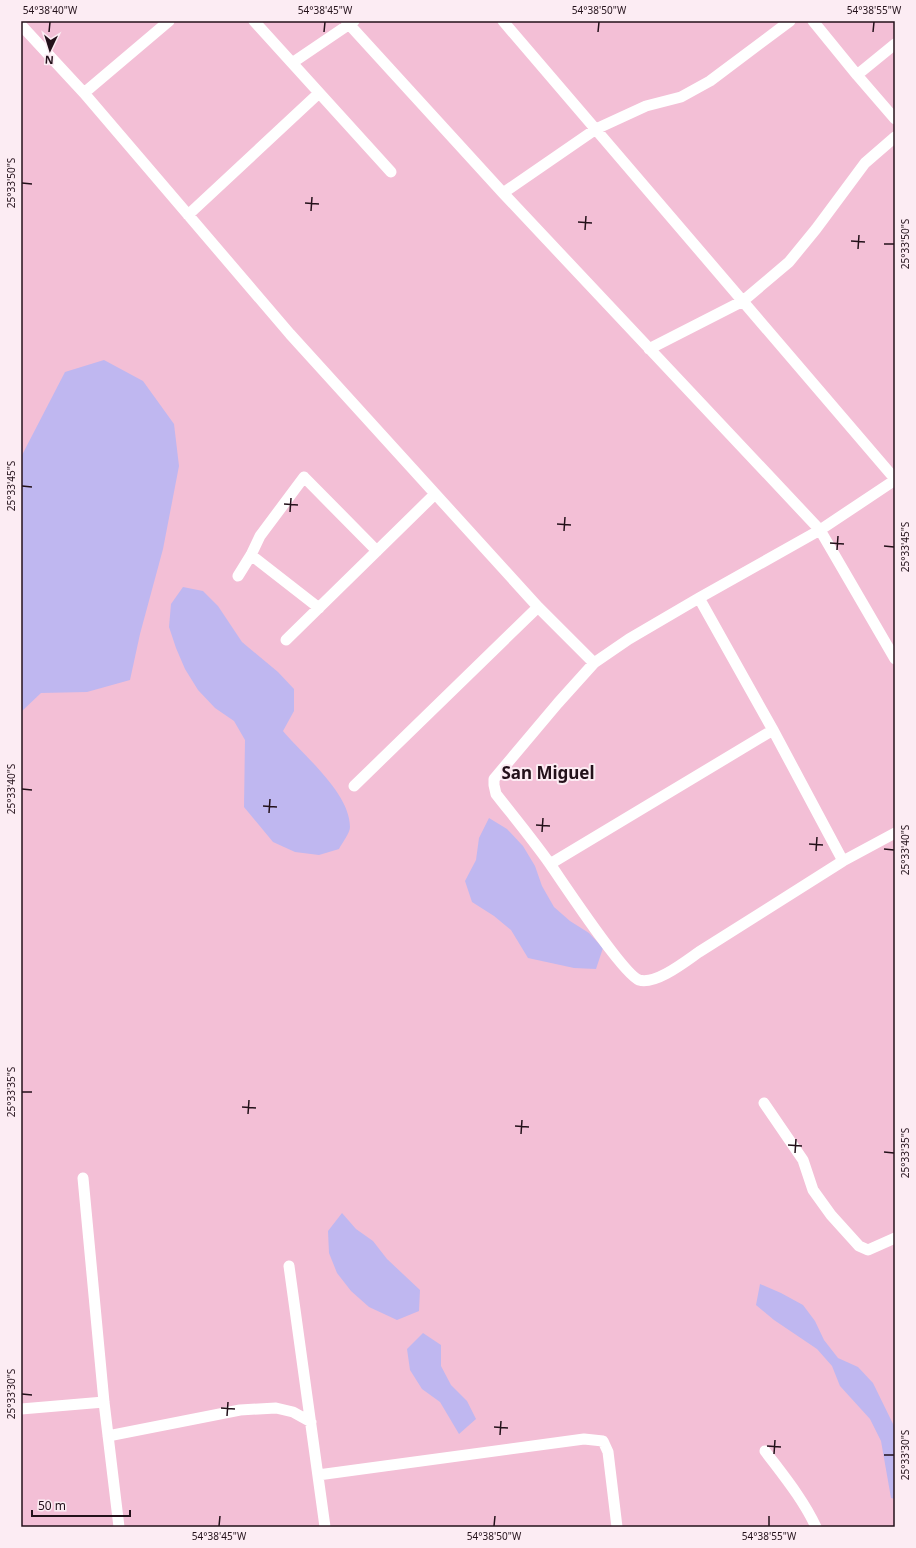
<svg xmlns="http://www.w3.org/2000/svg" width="916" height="1548" viewBox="0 0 916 1548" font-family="'Noto Sans',sans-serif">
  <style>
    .green { fill: #bfb7f0 }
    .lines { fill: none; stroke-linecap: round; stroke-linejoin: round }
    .street { stroke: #fff; stroke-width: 11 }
    .ticks { fill: none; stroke: #23111a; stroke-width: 1.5 }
    .labels { text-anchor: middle; stroke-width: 4; stroke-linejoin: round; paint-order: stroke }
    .district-label { font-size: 17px; font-weight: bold; fill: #23111a; stroke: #fcecf3 }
    .neatline { fill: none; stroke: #23111a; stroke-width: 1.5 }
    .ticks-label { font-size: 10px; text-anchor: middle; fill: #23111a }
  </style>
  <rect width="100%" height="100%" fill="#f3bfd6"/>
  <path class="green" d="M 104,360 L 143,381 L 174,424 L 179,466 L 163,549 L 140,634 L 130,680 L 87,692 L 41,693 L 21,712 L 21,457 L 65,372 Z
    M 183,587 L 203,591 L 218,606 L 242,642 L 278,672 L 294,689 L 294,711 L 283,731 C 304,756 350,793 350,827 C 350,833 342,843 339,849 L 319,855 L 295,852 L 273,842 L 244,807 L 245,740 L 234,721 L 215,708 L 198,690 L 185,669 L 176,648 L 169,627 L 171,604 Z
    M 489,818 L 507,829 L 523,846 L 535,866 L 542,886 L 554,907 L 570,921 L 589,933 L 603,948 L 596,969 L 574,968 L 528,958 L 511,930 L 494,916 L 472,902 L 465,881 L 476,860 L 479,838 Z
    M 342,1213 L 356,1229 L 373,1241 L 387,1259 L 420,1290 L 419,1311 L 397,1320 L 369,1307 L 351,1291 L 337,1273 L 329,1253 L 328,1231 Z
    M 760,1284 L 781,1293 L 803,1305 L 815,1321 L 824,1340 L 838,1358 L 858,1367 L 873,1383 L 895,1428 L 895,1499 L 891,1498 L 881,1441 L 870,1419 L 840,1386 L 832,1366 L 817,1349 L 774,1320 L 756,1305 Z
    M 423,1333 L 441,1345 L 441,1366 L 451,1385 L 467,1401 L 476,1419 L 459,1434 L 440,1402 L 422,1389 L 410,1370 L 407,1349 Z"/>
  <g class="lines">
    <path class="street" d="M 254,21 L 391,172
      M 346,21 L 503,193 L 820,530 L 895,659
      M 503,21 L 895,479
      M 813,21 L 857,75 L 895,119
      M 21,25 L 84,93 L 290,334 L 538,607 L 594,663
      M 292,63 L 354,21
      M 857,75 L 895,44
      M 84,93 L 169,21
      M 503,193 L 596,129 L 646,106 L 681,97 L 710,81 L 790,21
      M 188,215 L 319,93
      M 649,349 L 743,301 L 789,262 L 816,229 L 865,163 L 895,137
      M 895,480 L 820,530 L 699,598 L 629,639 L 594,663 L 558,703 L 494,779 L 494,785 L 496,794 C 514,817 533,840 550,864 C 564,884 623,974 639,980 C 656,985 686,961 699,952 L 843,861 L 895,833
      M 251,555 L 319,608
      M 238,576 L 251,555 L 260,536 L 304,477 L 377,551
      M 699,598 L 773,730 L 843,861
      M 286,640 L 435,494
      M 354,786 L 538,607
      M 550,864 L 773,730
      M 764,1103 L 803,1160 L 813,1190 L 831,1215 L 859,1246 L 868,1250 L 895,1238
      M 83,1178 L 104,1402 L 119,1527
      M 289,1266 L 325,1527
      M 21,1409 L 104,1402
      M 108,1436 L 240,1410 L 276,1408 L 293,1412 L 311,1422
      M 765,1451 C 783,1475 803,1499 816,1527
      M 318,1475 L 584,1439 L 603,1441 L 608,1452 L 617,1527"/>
  </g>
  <path class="ticks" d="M 49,32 L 50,22M 324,32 L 325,22M 598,32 L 599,22M 873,32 L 874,22M 22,183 L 32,184M 305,203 L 319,204M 311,211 L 312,197M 578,222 L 592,223M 585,230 L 586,216M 851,241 L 865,242M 884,244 L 894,244M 858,249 L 859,235M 22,486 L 32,487M 284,504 L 298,505M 290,512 L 291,498M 557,524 L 571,525M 564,531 L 565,517M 830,543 L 844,544M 884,546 L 894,547M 837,550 L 838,536M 22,789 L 32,790M 263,806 L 277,807M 269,813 L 270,799M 536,825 L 550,826M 542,832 L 543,818M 809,844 L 823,845M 884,849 L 894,850M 816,851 L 817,837M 22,1092 L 32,1092M 242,1107 L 256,1108M 248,1114 L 249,1100M 515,1126 L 529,1127M 521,1134 L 522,1120M 788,1145 L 802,1146M 884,1152 L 894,1153M 795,1153 L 796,1139M 22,1394 L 32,1395M 221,1408 L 235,1409M 227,1416 L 228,1402M 494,1427 L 508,1428M 500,1435 L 501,1421M 767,1446 L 781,1447M 774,1454 L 775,1440M 884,1455 L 894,1455M 219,1526 L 220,1516M 494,1526 L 495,1516M 769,1526 L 769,1516"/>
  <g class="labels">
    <g class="district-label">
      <text x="548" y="779">San Miguel</text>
    </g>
  </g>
  <rect width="916" height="1548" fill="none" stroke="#fcecf3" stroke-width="44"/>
  <g transform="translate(50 50) rotate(184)" stroke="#fcecf3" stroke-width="3" paint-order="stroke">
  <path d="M0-3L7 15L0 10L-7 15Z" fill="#23111a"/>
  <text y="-6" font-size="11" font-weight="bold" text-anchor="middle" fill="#23111a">N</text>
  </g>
  <path d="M32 1510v6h98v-6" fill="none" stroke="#23111a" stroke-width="2"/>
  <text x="38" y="1510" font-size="12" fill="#23111a" stroke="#fcecf3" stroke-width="3" paint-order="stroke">50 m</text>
  <rect x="22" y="22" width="872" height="1504" class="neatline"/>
  <g class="ticks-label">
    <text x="50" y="14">54°38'40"W</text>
    <text x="325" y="14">54°38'45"W</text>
    <text x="599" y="14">54°38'50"W</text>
    <text x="874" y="14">54°38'55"W</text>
    <text transform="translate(11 183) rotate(-90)" y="4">25°33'50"S</text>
    <text transform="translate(905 244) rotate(-90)" y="4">25°33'50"S</text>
    <text transform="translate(11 486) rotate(-90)" y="4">25°33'45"S</text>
    <text transform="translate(905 547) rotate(-90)" y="4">25°33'45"S</text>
    <text transform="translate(11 789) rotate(-90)" y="4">25°33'40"S</text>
    <text transform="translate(905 850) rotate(-90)" y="4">25°33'40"S</text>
    <text transform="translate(11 1092) rotate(-90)" y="4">25°33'35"S</text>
    <text transform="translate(905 1153) rotate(-90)" y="4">25°33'35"S</text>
    <text transform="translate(11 1394) rotate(-90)" y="4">25°33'30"S</text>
    <text transform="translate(905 1455) rotate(-90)" y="4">25°33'30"S</text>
    <text x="219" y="1540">54°38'45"W</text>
    <text x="494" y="1540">54°38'50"W</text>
    <text x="769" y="1540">54°38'55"W</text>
  </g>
</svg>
